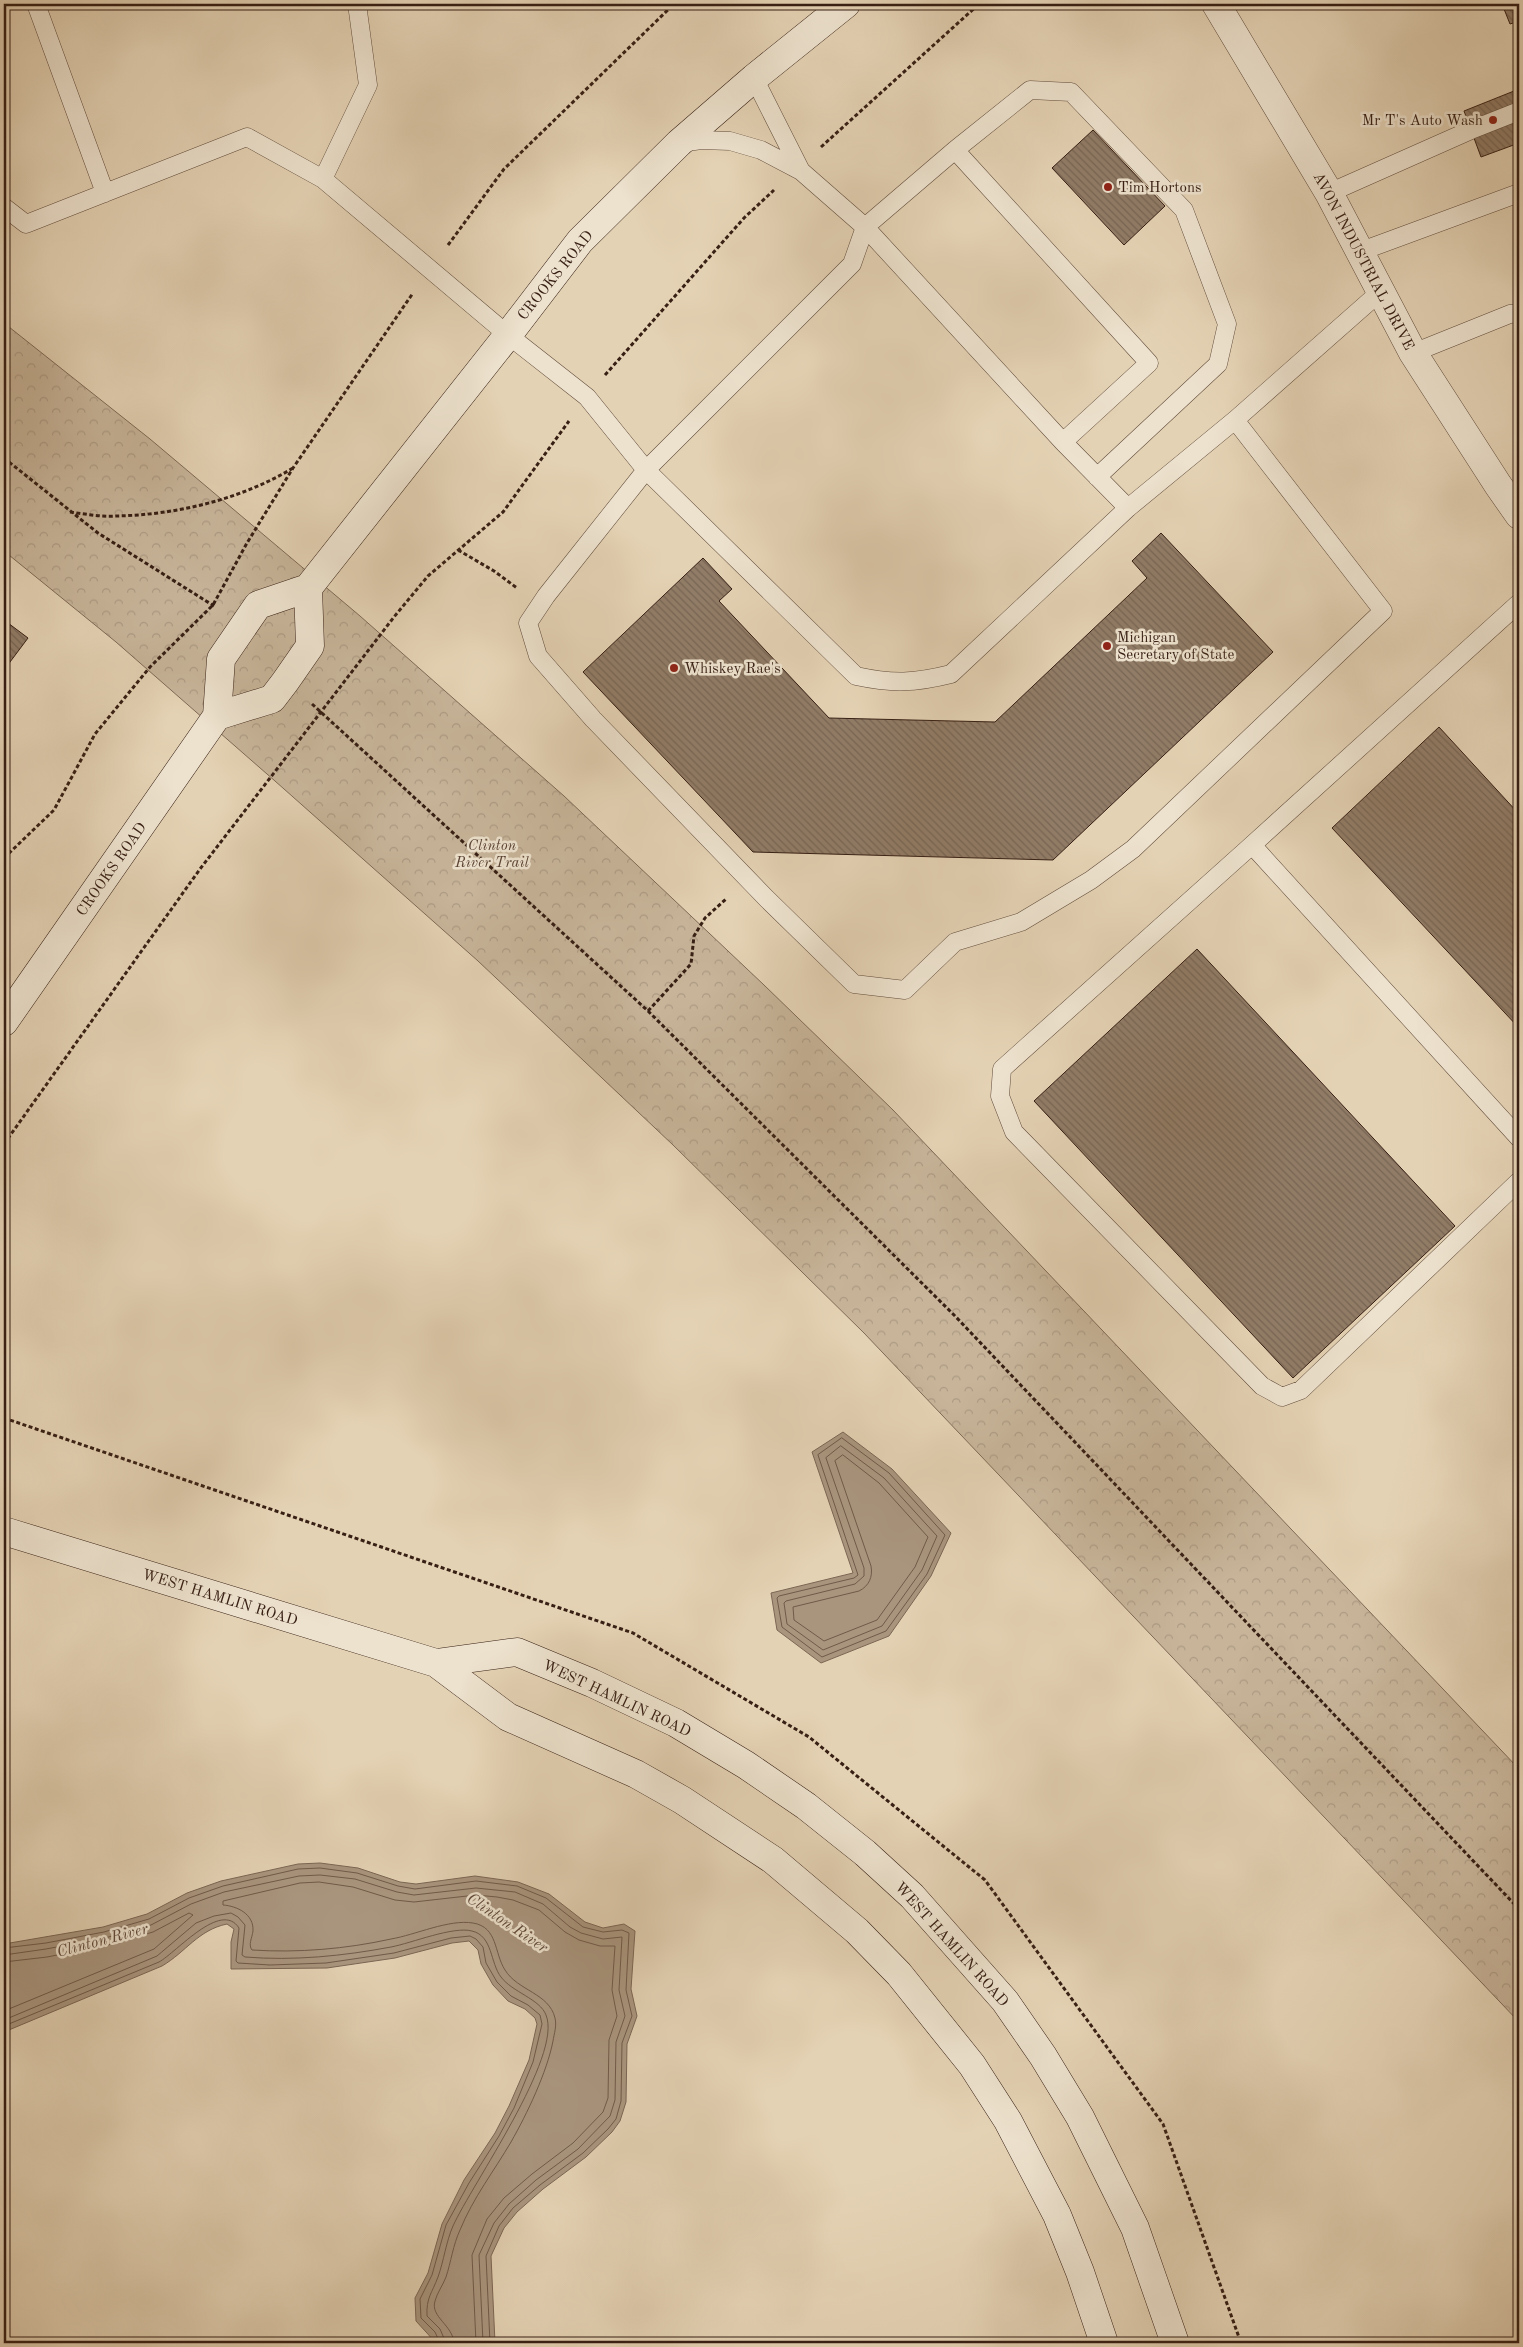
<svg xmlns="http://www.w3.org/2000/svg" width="1523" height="2347" viewBox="0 0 1523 2347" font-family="'Old Standard TT',serif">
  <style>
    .park { fill: url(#park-crowns); stroke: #7f6a56 }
    .water { fill: #a9957e; stroke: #7b6654 }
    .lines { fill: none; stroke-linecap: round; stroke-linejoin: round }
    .shore { stroke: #705a49; stroke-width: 1 }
    .building { fill: url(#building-back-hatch); stroke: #371f14 }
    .lane-casing { stroke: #624c3c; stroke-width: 19 }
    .street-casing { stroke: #624c3c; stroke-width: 29 }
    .secondary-casing { stroke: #371f14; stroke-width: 29 }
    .path { stroke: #371f14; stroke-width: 3; stroke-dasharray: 4 2.5; stroke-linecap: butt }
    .lane { stroke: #ede2ce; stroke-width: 18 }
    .street { stroke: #ede2ce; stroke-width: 28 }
    .secondary { stroke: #ede2ce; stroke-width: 28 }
    .poi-dot { fill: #8f2418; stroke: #ede2ce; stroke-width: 2 }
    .labels { text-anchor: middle; stroke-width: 5; stroke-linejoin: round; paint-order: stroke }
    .poi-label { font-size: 15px; fill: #371f14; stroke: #ede2ce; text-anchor: start }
    .street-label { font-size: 15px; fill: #371f14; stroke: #ede2ce }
    .park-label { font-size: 15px; font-style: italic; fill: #5b4435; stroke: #ede2ce }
    .water-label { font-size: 16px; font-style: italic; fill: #5f4839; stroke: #ede2ce }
  </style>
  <defs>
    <pattern id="park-crowns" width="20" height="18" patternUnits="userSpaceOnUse" patternTransform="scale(1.25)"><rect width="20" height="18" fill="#c7b499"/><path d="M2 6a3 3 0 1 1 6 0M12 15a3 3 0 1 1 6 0" fill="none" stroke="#ac9a83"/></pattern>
    <pattern id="building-back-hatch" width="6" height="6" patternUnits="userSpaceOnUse" patternTransform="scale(1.25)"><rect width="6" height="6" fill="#917c67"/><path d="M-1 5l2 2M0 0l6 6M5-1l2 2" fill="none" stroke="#776554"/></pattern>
  </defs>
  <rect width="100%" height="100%" fill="#e4d2b4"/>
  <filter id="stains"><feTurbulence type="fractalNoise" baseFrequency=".004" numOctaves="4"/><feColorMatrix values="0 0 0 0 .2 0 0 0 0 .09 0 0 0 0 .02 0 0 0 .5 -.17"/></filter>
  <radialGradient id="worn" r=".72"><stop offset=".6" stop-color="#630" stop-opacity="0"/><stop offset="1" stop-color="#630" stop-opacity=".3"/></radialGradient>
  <path class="park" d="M 4,323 L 150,439 L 360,616 L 564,796 L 764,985 L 893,1110 L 1519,1769 L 1519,2022 L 864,1333 L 673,1145 L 478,961 L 275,781 L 116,642 L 4,551 Z"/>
  <path class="water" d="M 843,1432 L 892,1469 L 951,1533 L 931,1576 L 889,1636 L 821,1663 L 777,1630 L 771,1593 L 853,1573 L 812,1452 Z
    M 320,1863 L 358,1868 L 400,1882 L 416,1884 L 475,1876 L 518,1882 L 549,1894 L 585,1922 L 603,1928 L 624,1924 L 635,1931 L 631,1989 L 637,2016 L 627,2044 L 626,2102 L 620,2121 L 612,2132 L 586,2157 L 543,2189 L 517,2212 L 504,2228 L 491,2256 L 495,2343 L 436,2343 L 416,2321 L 415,2298 L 428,2273 L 442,2224 L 464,2180 L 495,2133 L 509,2106 L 529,2060 L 537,2024 L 535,2018 L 525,2009 L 508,2001 L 493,1985 L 481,1964 L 478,1950 L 469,1941 L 452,1943 L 395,1958 L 327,1968 L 231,1969 L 231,1942 L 234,1929 L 227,1924 C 198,1930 186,1952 162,1966 L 4,2032 L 4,1944 L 103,1927 L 147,1914 L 187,1893 L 221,1881 L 298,1864 Z"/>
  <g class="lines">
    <path class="shore" d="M 842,1438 L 889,1473 L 945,1535 L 927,1574 L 886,1631 L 822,1657 L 782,1627 L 777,1598 L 779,1596 L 854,1578 L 858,1575 L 818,1455 Z
      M 841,1446 L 884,1478 L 937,1536 L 922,1570 L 882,1626 L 823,1650 L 787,1624 L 784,1603 L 786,1601 L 855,1584 L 864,1576 L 864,1568 L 826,1458 Z
      M 843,1455 L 879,1483 L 928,1537 L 915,1567 L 877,1620 L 824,1641 L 794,1620 L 793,1607 L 859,1591 C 869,1586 873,1577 871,1566 L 835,1461 Z
      M 4,1948 L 46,1943 L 104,1932 L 149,1919 L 189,1898 L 223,1886 L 298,1869 L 320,1868 L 357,1873 L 398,1886 L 415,1889 L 476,1881 L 517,1886 L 546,1898 L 583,1927 L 603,1932 L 622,1930 L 629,1933 L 626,1990 L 632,2016 L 622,2043 L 621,2101 L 616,2119 L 608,2129 L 583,2153 L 540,2185 L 513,2208 L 499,2226 L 486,2256 L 490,2343
      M 4,1955 L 46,1949 L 105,1938 L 151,1925 L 191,1904 L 224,1892 L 299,1876 L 320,1875 L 355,1879 L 397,1892 L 414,1895 L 476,1888 L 515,1892 L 543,1904 L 570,1927 L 581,1933 L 603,1939 L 622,1937 L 619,1990 L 625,2016 L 616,2042 L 615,2100 L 610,2116 L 578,2149 L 536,2180 L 509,2204 L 494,2223 L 479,2255 L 483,2343
      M 4,1962 L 47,1957 L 108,1945 L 153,1932 L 189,1913 L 193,1915 L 154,1949 L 4,2011
      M 4,2020 L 157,1956 L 196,1923 L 214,1916 L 231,1913 L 238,1917 L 245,1925 L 242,1955 L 245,1957 C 294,1961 343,1956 391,1947 C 412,1943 453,1926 472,1931 C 493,1936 490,1963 501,1977 C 512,1992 540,1999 546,2015 C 563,2056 472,2184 453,2226 C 446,2242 444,2260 438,2277 C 432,2293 426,2298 427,2316 L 440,2329 L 446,2343
      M 4,2026 L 159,1962 C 177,1952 221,1900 239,1928 L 236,1961 L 238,1963 L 270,1965 L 326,1963 L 394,1953 L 451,1938 L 470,1936 L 476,1939 L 483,1947 L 486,1963 L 497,1982 L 511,1996 L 528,2005 L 540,2015 L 542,2024 L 533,2062 L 514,2108 L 499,2136 L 469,2183 L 446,2225 L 432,2275 L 420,2299 L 421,2318 L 435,2332 L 440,2343
      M 454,2343 C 453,2325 430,2317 435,2301 C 437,2293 443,2285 446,2277 C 451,2262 453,2245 460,2230 C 473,2198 494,2171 511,2142 C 527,2114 547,2072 553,2041 C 554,2034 557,2026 555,2018 C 549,1993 518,1991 505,1970 C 494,1953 498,1927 473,1923 C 449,1919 415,1935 391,1939 C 346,1949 298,1953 252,1950 C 248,1945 252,1938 253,1931 C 254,1914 237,1906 223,1905 L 223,1901 L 300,1883 L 319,1882 L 353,1887 L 395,1900 L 414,1902 L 476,1895 L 497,1897 L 513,1900 L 539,1910 L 565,1932 L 579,1940 L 600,1946 L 615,1946 L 612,1990 L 617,2016 L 609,2040 L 608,2098 L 603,2112 L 573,2143 L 532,2174 L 504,2198 L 487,2219 L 472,2255 L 476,2343"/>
  </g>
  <path class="building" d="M 1502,4 L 1519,4 L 1519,21 L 1510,24 Z
    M 1519,89 L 1519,143 L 1481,157 L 1464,111 Z
    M 1093,130 L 1165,206 L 1124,245 L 1052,168 Z
    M 1161,533 L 1273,652 L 1053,860 L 753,852 L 583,672 L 703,558 L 732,589 L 719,601 L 829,718 L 995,722 L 1147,578 L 1132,561 Z
    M 4,620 L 28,638 L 4,670 Z
    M 1439,727 L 1519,814 L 1519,1028 L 1332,828 Z
    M 1197,949 L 1455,1226 L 1293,1378 L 1034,1101 Z"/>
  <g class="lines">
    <g class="lane-casing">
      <path id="lane" d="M 36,4 L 105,193
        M 357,4 L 368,85 L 323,179 L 508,335 L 587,397 L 646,470 L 856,676 C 893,684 915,683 951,674 L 1128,508 L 1063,442 L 865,227 L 801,171 L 761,150 L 730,141 L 701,140 L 680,143
        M 754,78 L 801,171
        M 955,150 L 1030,90 L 1071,92 L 1184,210 L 1227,324 L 1218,364 L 1097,477
        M 1329,193 L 1471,130 L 1519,111
        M 4,207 L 26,224 L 247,137 L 323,179
        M 1359,252 L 1519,193
        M 1413,353 L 1510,314 L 1519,313
        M 1063,442 L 1149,363 L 955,150 L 865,227 L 852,264 L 646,470 L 546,596 L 528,623 L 538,656 L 593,719 L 767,899 L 854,984 L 905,990 L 955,942 L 1021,922 L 1091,880 L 1133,849 L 1383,611 L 1235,420
        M 1128,508 L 1235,420 L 1380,292
        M 1519,603 L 1252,845 L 1519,1138
        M 1252,845 L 1002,1069 L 1000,1096 L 1014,1132 L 1262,1386 L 1282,1397 L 1301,1390 L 1519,1181"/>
    </g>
    <g class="street-casing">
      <path id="street" d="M 1216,4 L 1329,193 L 1413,353 L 1498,485 L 1519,515"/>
    </g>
    <g class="secondary-casing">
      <path id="secondary" d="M 217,716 L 272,699 L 285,682 L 310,646 L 308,588
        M 4,1022 L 217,716 L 221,659 L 258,605 L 308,588 L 508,335 L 580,241 L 679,143 L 754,78 L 846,4
        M 4,1531 L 436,1663 L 508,1717 L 636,1774 L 682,1800 L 773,1860 L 857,1931 L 899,1974 L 972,2065 L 1008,2121 L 1057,2215 L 1080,2272 L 1104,2343
        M 436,1663 L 517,1652 L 592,1683 L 676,1723 L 746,1765 L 806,1806 L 865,1853 L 912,1896 L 1005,2001 L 1043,2056 L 1080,2117 L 1135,2228 L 1175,2343"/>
    </g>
    <path class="path" d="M 821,147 L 979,4
      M 448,245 L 504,169 L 674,4
      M 605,375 L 744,218 L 774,190
      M 4,458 L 98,533 L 214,606
      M 70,512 C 85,514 101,517 116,516 C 176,515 242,499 293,468
      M 458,550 L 494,571 L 517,588
      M 312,704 L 648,1011 L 955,1316 L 1519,1909
      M 4,858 L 54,810 L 95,734 L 150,667 L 213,605 L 247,543 L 293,468 L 413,293
      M 648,1011 L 691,964 L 694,936 L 705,918 L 726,899
      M 4,1144 L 200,869 L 394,617 L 428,576 L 503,512 L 569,421
      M 4,1418 L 633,1633 L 809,1737 L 985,1880 L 1163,2124 L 1241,2343"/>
    <use href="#lane" class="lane"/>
    <use href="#street" class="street"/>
    <use href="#secondary" class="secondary"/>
  </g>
  <g class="poi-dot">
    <circle cx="1493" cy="120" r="5"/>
    <circle cx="1108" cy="187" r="5"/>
    <circle cx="1107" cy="646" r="5"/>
    <circle cx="674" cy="668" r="5"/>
  </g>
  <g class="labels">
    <g class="poi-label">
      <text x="1483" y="125" text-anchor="end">Mr T's Auto Wash</text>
      <text x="1118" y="192">Tim Hortons</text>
      <text x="1117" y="642">Michigan<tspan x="1117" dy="17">Secretary of State</tspan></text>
      <text x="684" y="673">Whiskey Rae's</text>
    </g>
    <g class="street-label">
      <text transform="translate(1364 261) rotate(62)" y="5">AVON INDUSTRIAL DRIVE</text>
      <text transform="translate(555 275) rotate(-51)" y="5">CROOKS ROAD</text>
      <text transform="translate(111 869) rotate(-55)" y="5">CROOKS ROAD</text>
      <text transform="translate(220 1597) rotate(17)" y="5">WEST HAMLIN ROAD</text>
      <text transform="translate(617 1698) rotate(25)" y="5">WEST HAMLIN ROAD</text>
      <text transform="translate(952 1944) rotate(48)" y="5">WEST HAMLIN ROAD</text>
    </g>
    <g class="park-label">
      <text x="492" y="850">Clinton<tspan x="492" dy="17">River Trail</tspan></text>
    </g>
    <g class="water-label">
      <text transform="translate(508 1922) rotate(34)" y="6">Clinton River</text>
      <text transform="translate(102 1939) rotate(-15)" y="6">Clinton River</text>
    </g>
  </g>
  <rect width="1523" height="2347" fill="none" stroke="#e4d2b4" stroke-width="20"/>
  <rect x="5" y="5" width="1513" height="2337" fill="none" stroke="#371f14" stroke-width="2.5"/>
  <rect x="10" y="10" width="1503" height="2327" fill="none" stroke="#371f14"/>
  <rect width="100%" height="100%" filter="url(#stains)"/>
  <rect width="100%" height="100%" fill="url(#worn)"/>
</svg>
